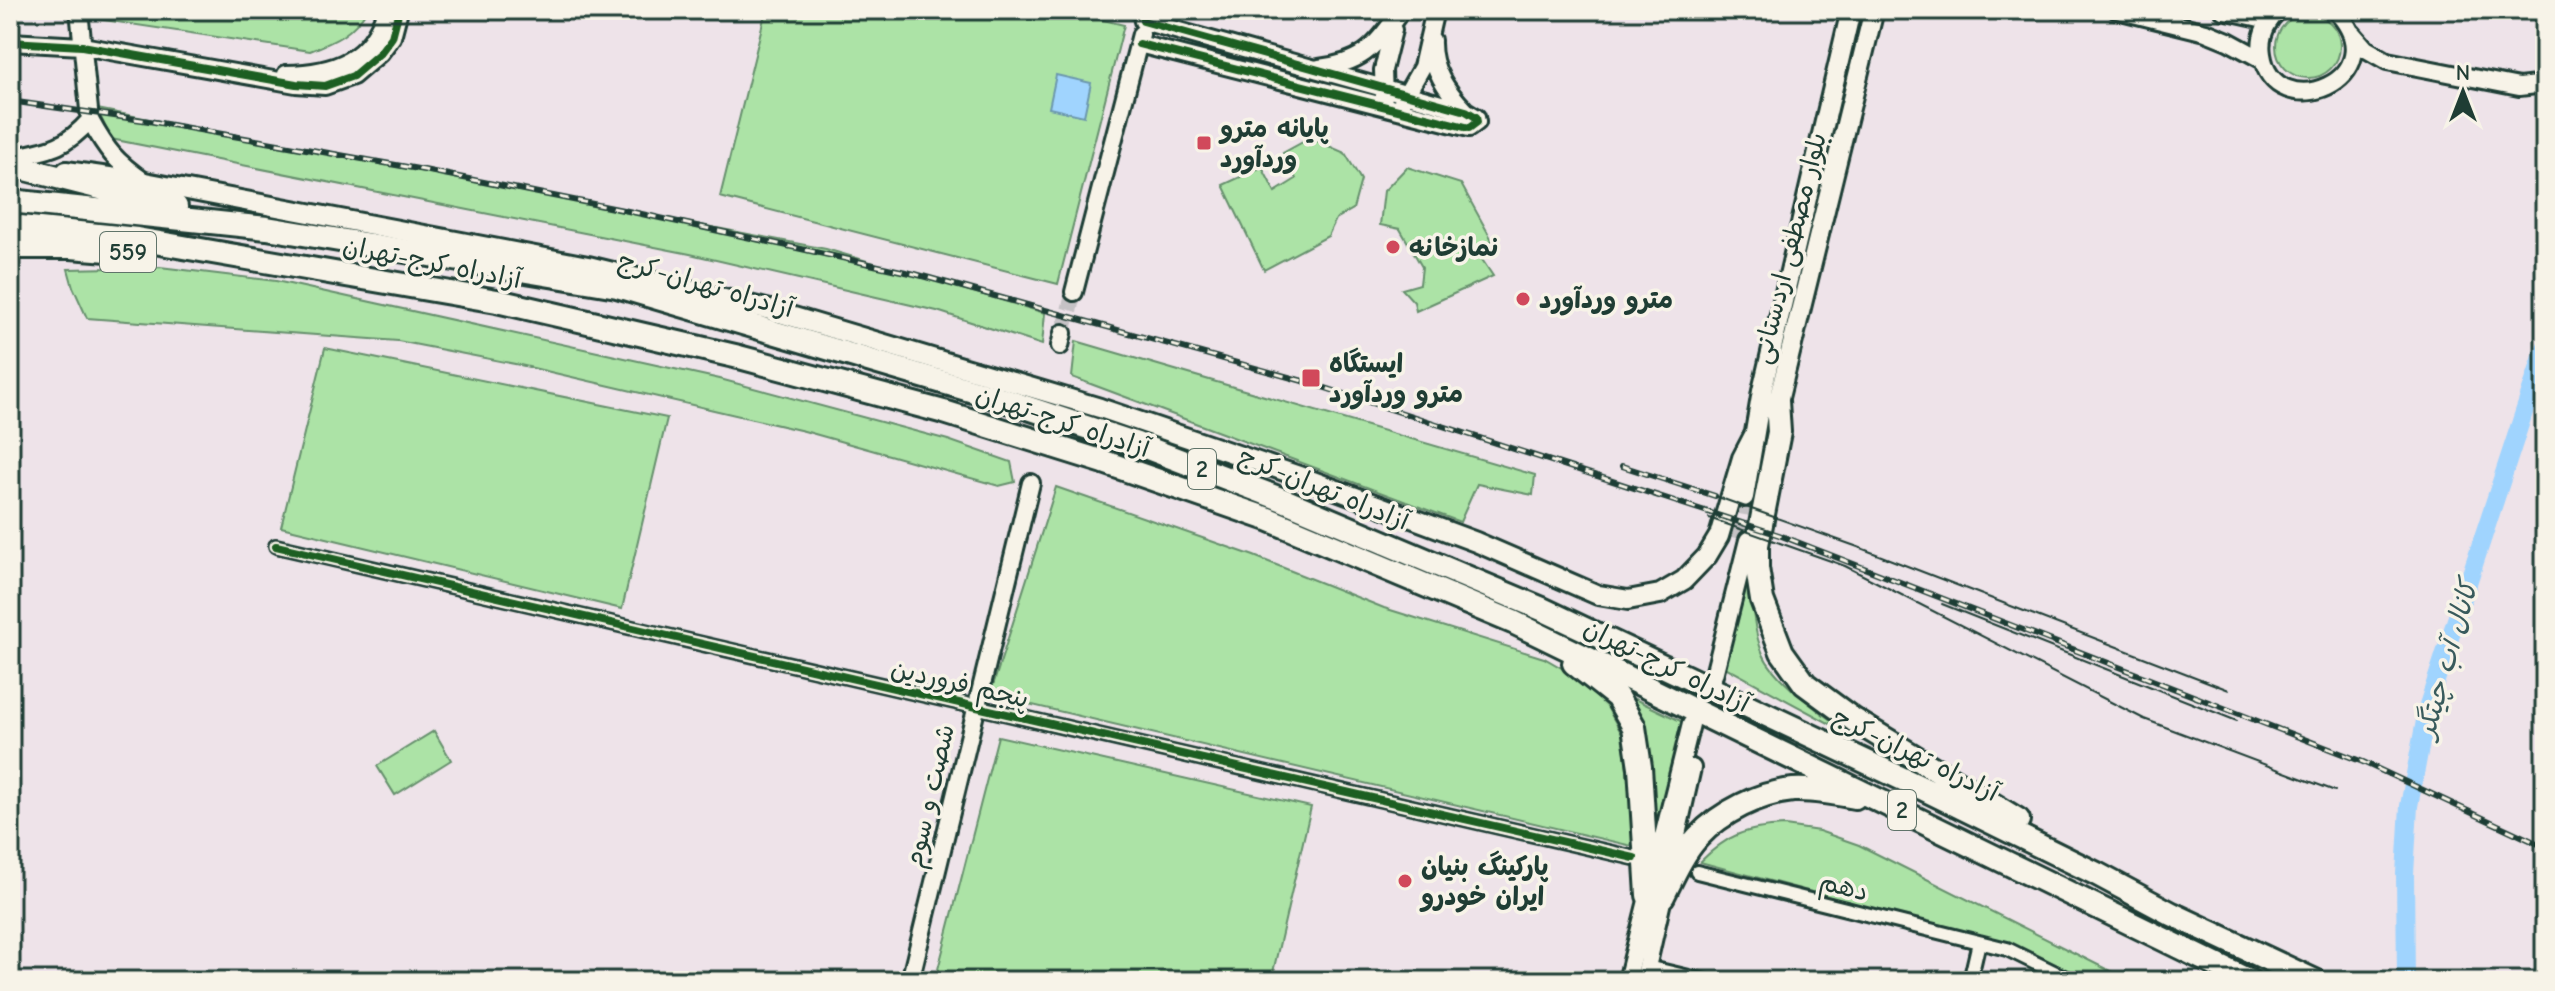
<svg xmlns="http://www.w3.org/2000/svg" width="2555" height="991" viewBox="0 0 2555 991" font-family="'Comic Neue','Playpen Sans Arabic',sans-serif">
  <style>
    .green { fill: #ace3a6; stroke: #66906d; stroke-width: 2 }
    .water { fill: #a0d4fe; stroke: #6c98ad; stroke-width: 2 }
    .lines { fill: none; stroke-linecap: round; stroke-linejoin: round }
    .river { stroke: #a0d4fe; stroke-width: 18 }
    .tertiary-tunnel { stroke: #c5c2c5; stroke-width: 16; stroke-dasharray: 16 8; stroke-linecap: butt }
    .minor-casing { stroke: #1f3d34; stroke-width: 18 }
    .tertiary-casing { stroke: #1f3d34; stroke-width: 22 }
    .secondary-casing { stroke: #1f3d34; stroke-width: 24 }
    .motorway-casing { stroke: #1f3d34; stroke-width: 28 }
    .minor { stroke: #f7f3e8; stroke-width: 12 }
    .tertiary { stroke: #f7f3e8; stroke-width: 16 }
    .secondary { stroke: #f7f3e8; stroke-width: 18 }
    .motorway { stroke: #f7f3e8; stroke-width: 22 }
    .tram { stroke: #1f3d34; stroke-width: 2 }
    .rail-casing { stroke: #1f3d34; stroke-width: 6 }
    .rail { stroke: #f7f3e8; stroke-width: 3; stroke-dasharray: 9; stroke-linecap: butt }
    .cycleway-casing { stroke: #f7f3e8; stroke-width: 13 }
    .cycleway { stroke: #1b5e20; stroke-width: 8 }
    .poi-dot { fill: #d1495b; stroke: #f7f3e8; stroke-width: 3 }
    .labels { text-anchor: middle; stroke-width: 7; stroke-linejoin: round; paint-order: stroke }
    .shield { fill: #f7f3e8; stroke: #60746a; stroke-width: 2 }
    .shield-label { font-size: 24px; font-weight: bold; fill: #1f3d34 }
    .poi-label { font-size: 26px; font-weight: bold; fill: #1f3d34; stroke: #f7f3e8; text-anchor: start }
    .street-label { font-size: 26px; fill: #1f3d34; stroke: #f7f3e8 }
    .water-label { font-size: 28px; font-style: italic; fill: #395b5c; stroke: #f7f3e8 }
  </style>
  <rect width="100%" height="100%" fill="#eee3e9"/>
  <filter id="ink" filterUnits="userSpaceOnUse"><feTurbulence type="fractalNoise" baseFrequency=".0125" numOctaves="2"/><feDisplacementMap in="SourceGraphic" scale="16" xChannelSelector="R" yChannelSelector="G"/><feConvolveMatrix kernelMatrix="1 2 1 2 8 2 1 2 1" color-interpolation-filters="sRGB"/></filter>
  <g filter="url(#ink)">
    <path class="green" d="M 90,10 L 367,10 C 352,34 336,41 310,51 L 90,18 Z
      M 766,10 L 1062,10 L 1124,25 L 1058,284 L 720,197 Z
      M2276 46a32 32 0 1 1 64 0a32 32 0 1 1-64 0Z
      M 97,109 L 826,249 L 1045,313 L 1042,345 L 937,311 L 690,254 L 111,139 Z
      M 1310,138 L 1345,153 L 1361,180 L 1353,209 L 1336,219 L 1328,236 L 1264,270 L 1223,185 L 1262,167 L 1275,192 L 1296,179 L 1283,153 Z
      M 1407,167 L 1461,184 L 1492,240 L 1479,255 L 1493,276 L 1416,311 L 1414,302 L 1402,289 L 1420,284 L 1422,267 L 1400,229 L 1380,225 L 1384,191 Z
      M 160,267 L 276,281 L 720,379 L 948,440 L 1011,462 L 1015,482 L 999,486 L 804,431 L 520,365 L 398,341 L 87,318 L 73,287 L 68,269 Z
      M 1076,341 L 1535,475 L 1533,495 L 1477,484 L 1460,522 L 1072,377 Z
      M 325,348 L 667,418 L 622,609 L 281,527 Z
      M 1056,487 L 1254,556 L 1384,608 L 1544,658 L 1572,674 L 1607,707 L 1623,736 L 1636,847 L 990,695 Z
      M 1749,562 C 1751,588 1752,630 1763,654 C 1775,682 1824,714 1849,734 L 1725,667 Z
      M 1626,695 L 1687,724 L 1654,840 Z
      M 434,731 L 451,760 L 395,795 L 377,766 Z
      M 998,736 L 1311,807 L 1271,981 L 935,981 Z
      M 1785,826 L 1819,831 L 1859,845 L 2130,981 L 2081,981 L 2008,945 L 1700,862 C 1728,834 1746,828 1785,826 Z"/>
    <path class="water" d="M 1056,75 L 1091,83 L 1084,116 L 1049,108 Z"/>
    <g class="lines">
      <path class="river" d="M 2406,981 L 2405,874 L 2409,806 L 2428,705 L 2545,348"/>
      <path class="tertiary-tunnel" d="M 1063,333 L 1074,292
        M 1737,538 L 1744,497"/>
      <g class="minor-casing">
        <path id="minor" d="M 276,546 L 1634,858
          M 1697,872 L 2007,949 L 2072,981
          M 1647,967 L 1706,981
          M 1970,981 L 1979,942"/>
      </g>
      <g class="tertiary-casing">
        <path id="tertiary" d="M 79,10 L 90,120
          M 2117,10 L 2206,32 L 2228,41 L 2263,60
          M 2223,10 L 2269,20
          M 2279,10 C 2266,22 2259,36 2262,54 C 2273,130 2401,78 2335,10
          M 2352,33 L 2366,49 L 2387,61 L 2519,87 L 2545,84
          M 1432,40 C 1431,69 1446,90 1465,110
          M 10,42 L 82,46 L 296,84 L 325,86 L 353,76 L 380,53 L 392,37 L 399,10
          M 1139,44 L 1469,128 L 1477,122 L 1476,117 L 1466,111 L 1143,21 L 1141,10
          M 1319,68 C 1360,63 1374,49 1397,16
          M 286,74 C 334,73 371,61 386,10
          M 1384,97 L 1383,70 L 1393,30
          M 1402,102 L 1422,67 L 1435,10
          M 10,158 C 48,150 63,150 90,120 C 107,151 115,161 145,182
          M 1074,292 L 1141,34
          M 1060,346 L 1063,333
          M 1714,675 L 1748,540
          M 910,981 L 1031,483
          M 1627,981 L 1691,724
          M 1644,981 L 1692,768"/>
      </g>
      <g class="secondary-casing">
        <path id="secondary" d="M 66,171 L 145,182 L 588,266 L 770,310 L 1100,408 L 1302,477 L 1476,542 L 1598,595 L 1628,600 L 1660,594 L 1684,580 L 1707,556 L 1719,536 L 1742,458 L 1754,435
          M 1775,414 L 1874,10
          M 1744,497 L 1762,391 L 1851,10"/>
      </g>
      <g class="motorway-casing">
        <path id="motorway" d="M 10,165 L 176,207
          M 10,201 L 267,228 L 617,286 L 1007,401 L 1137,444 L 1286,501 L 1542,609 L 1924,789 L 2097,874 L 2172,914 L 2315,981
          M 10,226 L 137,239 L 497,301 L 739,357 L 944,412 L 1104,462 L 1268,519 L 1513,622 L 2249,981
          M 10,247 L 71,247 L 108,250
          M 1777,401 L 1779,432 L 1757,545 L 1757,568 L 1762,600 L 1782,652 L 1805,684 L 1854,720 L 2018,820
          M 1574,663 L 1617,697 L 1634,727 L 1640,767 L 1648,895
          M 1663,896 C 1673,876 1683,853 1698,837 C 1721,812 1760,793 1793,790 C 1814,789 1835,793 1855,797"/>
      </g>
      <use href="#minor" class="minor"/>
      <use href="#tertiary" class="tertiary"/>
      <use href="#secondary" class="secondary"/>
      <use href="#motorway" class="motorway"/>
      <path class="tram" d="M 1715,496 L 1858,547 L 2229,690
        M 1709,518 L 1845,566 L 2144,719 L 2335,791
        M 1942,604 L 2237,721"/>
      <g class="rail-casing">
        <path id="rail" d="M 10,101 L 149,121 L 424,170 L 628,211 L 915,274 L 1310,383 L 1779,535 L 2363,762 L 2545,847
          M 1622,466 L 1715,496"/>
      </g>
      <use href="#rail" class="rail"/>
      <g class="cycleway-casing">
        <path id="cycleway" d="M 10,42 L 82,46 L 296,84 L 325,86 L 353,76 L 380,53 L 392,37 L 399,10
          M 1139,44 L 1469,128 L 1477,122 L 1476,117 L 1466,111 L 1143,21 L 1141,10
          M 276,546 L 1634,858"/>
      </g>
      <use href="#cycleway" class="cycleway"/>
    </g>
  </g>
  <g class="poi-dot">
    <rect x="1196" y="135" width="16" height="16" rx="4"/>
    <circle cx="1393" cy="247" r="8"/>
    <circle cx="1523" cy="299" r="8"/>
    <rect x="1301" y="368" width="20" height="20" rx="4"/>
    <circle cx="1405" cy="881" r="8"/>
  </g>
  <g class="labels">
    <g class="shield">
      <rect x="100" y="232" width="56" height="40" rx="6"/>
      <rect x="1188" y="449" width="28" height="40" rx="6"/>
      <rect x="1888" y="790" width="28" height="40" rx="6"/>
    </g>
    <g class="shield-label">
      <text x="128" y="260">559</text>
      <text x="1202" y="477">2</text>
      <text x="1902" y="818">2</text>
    </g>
    <g class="poi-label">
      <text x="1220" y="137">پایانه مترو<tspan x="1220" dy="30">وردآورد</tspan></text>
      <text x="1409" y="256">نمازخانه</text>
      <text x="1539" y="308">مترو وردآورد</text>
      <text x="1329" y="372">ایستگاه<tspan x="1329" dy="30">مترو وردآورد</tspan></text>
      <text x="1421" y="875">پارکینگ بنیان<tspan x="1421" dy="30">ایران خودرو</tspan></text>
    </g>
    <g class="street-label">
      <text transform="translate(1789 248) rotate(-76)" y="9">بلوار مصطفی اردستانی</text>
      <text transform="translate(432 262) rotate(11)" y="9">آزادراه کرج-تهران</text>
      <text transform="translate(706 284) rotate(16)" y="9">آزادراه تهران-کرج</text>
      <text transform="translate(1063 421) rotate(18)" y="9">آزادراه کرج-تهران</text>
      <text transform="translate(1324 488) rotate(22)" y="9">آزادراه تهران-کرج</text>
      <text transform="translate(1667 665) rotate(26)" y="9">آزادراه کرج-تهران</text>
      <text transform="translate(960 683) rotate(13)" y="9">پنجم فروردین</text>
      <text transform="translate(1916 754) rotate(26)" y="9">آزادراه تهران-کرج</text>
      <text transform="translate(929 796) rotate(-77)" y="9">شصت و سوم</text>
      <text transform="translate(1844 886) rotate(14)" y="9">دهم</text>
    </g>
    <g class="water-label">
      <text transform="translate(2446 659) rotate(-74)" y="10">کانال آب چیتگر</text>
    </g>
  </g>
  <rect width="2555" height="991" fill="none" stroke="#f7f3e8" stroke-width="40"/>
  <rect x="20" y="20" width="2515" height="951" fill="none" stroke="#1f3d34" stroke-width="3" filter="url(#ink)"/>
  <g transform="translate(2463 92)" stroke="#f7f3e8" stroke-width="6" paint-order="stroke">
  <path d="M0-6L14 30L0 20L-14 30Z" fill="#1f3d34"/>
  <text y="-12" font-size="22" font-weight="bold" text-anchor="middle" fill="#1f3d34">N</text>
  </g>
</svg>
